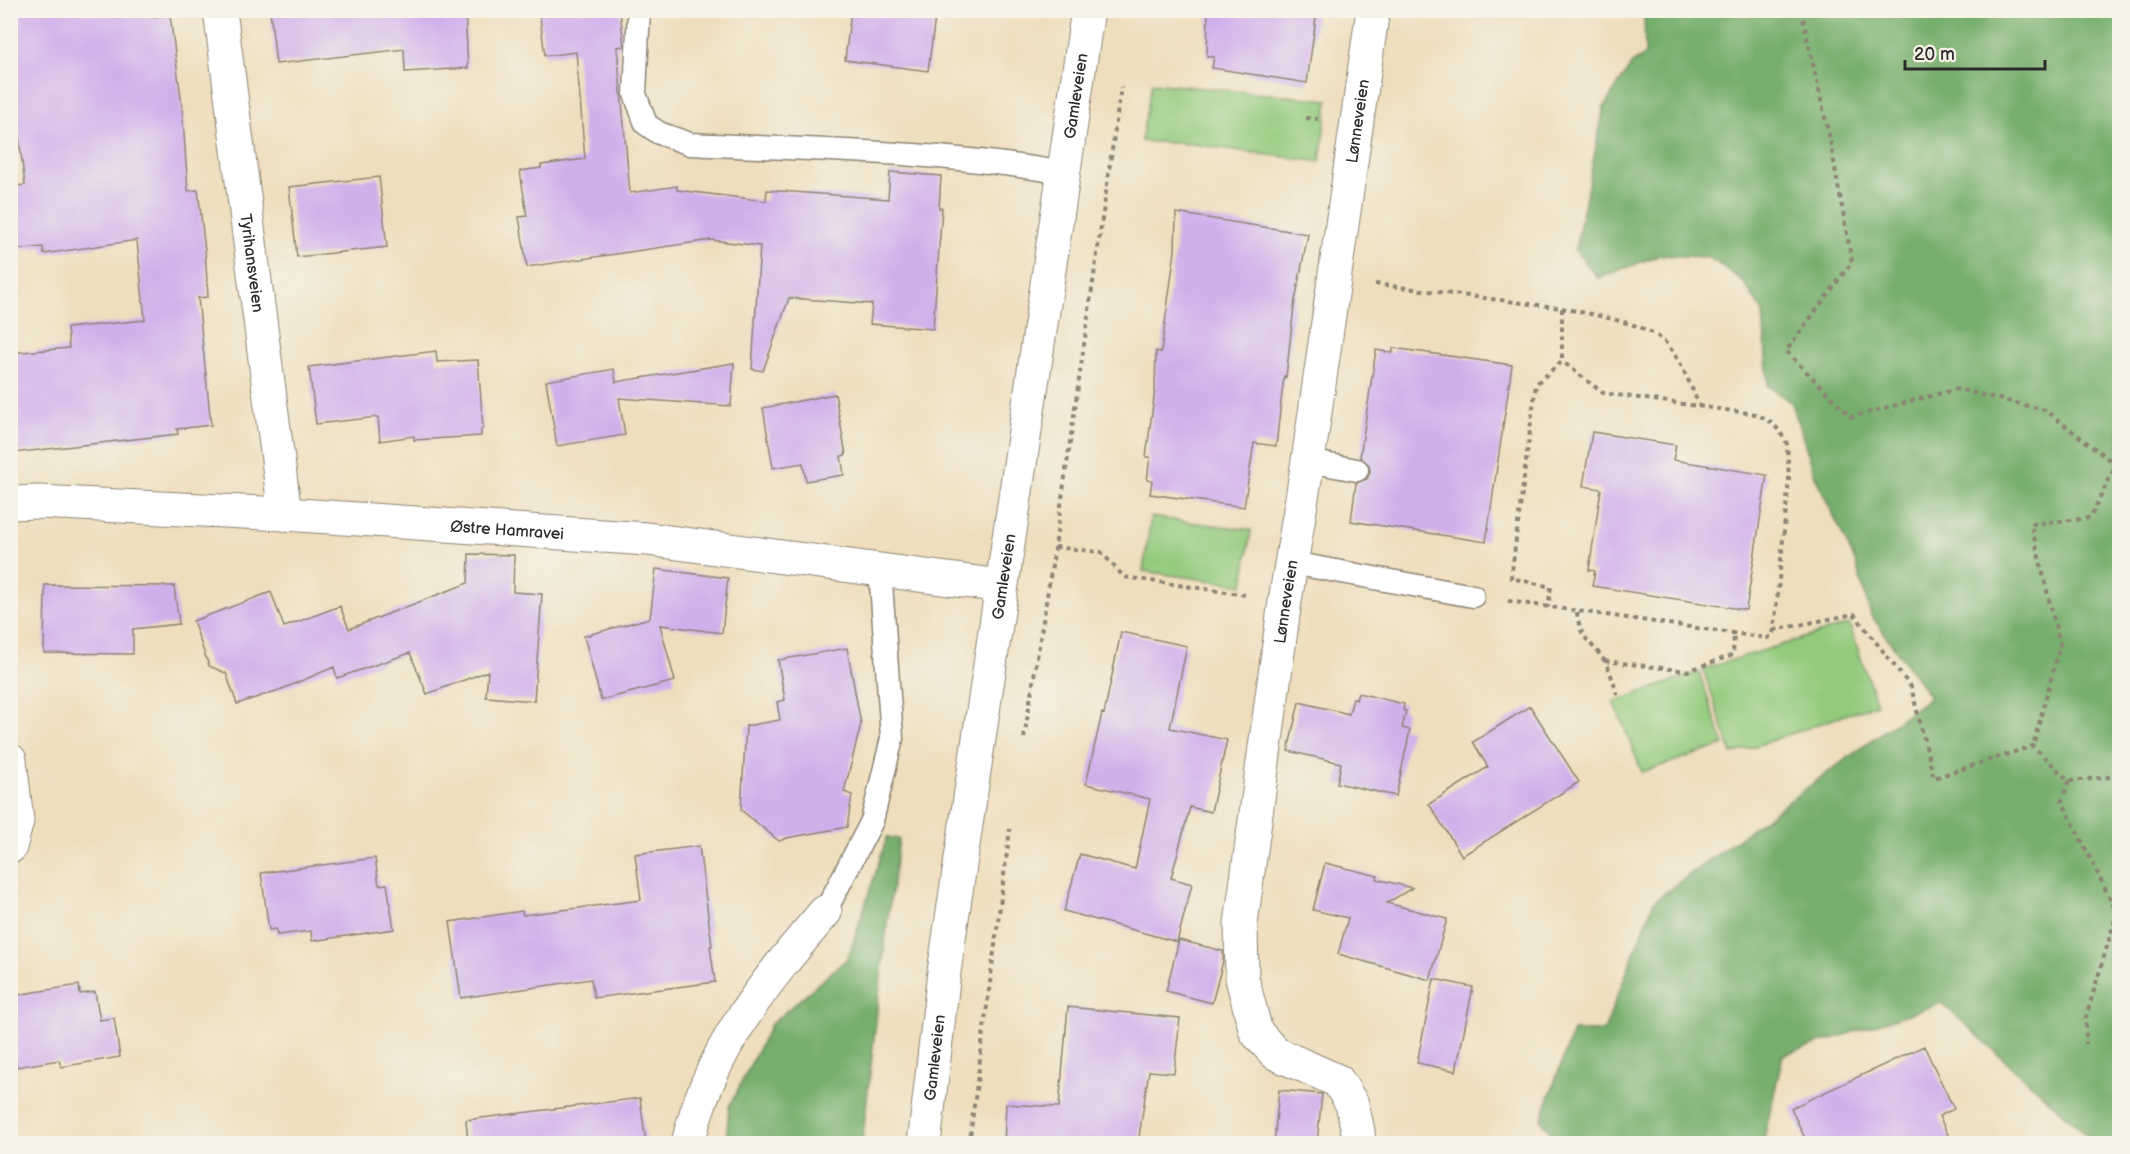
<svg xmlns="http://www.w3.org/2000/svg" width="2130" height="1154" viewBox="0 0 2130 1154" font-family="'Balsamiq Sans',sans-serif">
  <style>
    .green { fill: #93ca7c; stroke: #5f7a54; stroke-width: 1.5 }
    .forest { fill: #76ae6c; stroke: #506c4c; stroke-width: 1.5 }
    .building { fill: #d0b0eb }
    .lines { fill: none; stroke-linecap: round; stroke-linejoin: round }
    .service-casing { stroke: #8c8474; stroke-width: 25 }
    .minor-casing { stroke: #8c8474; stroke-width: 35 }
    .secondary-casing { stroke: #8c8474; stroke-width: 35 }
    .path { stroke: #8c8474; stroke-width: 4; stroke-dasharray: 4.5 4.5; stroke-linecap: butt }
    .service { stroke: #fff; stroke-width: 22 }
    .minor { stroke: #fff; stroke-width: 33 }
    .secondary { stroke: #fff; stroke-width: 33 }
    .labels { text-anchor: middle; stroke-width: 5; stroke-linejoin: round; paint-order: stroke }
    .street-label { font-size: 16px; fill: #2b2b2b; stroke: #f7f3e8 }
  </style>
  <rect width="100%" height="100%" fill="#f7f3e8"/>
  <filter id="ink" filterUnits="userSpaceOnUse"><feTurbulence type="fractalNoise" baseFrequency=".0167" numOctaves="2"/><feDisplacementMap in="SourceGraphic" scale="12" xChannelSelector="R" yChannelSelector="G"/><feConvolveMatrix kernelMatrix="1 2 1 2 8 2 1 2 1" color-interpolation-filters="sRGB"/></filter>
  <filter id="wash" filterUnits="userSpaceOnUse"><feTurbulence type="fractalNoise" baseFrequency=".008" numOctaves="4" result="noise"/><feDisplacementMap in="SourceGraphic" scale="24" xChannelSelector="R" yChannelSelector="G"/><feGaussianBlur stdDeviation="1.35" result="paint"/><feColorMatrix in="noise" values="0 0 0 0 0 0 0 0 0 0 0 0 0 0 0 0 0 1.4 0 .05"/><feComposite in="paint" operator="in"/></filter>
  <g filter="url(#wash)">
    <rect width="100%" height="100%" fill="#eedebd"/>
    <path class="green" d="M 1152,83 L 1328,100 L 1320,162 L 1192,144 L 1141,141 Z
      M 1151,517 L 1251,530 L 1243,585 L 1143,571 Z
      M 1849,624 L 1877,704 L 1732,754 L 1703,669 Z
      M 1699,672 L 1724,745 L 1642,772 L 1614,702 Z"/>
    <path class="forest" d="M 1644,11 L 2119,11 L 2119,1143 L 2096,1143 L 1942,1003 L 1783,1055 L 1763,1143 L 1558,1143 L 1541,1120 L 1573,1031 L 1604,1031 L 1654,901 L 1930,697 L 1871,615 L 1855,561 L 1815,476 L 1792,403 L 1768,386 L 1763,312 L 1743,281 L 1708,257 L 1660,255 L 1598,278 L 1575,250 L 1604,107 L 1632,63 L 1645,55 Z
      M 887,837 L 899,839 L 888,916 L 862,1143 L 726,1143 L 729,1107 L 771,1024 L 848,958 Z"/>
    <g id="blocks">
      <path class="building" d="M 10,10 L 149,10 L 150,17 L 170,15 L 182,106 L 188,191 L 198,190 L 205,251 L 208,297 L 198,298 L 211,425 L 177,429 L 178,434 L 13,453 L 10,432 L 10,353 L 69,348 L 67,328 L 145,320 L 137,240 L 44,254 L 43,247 L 15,250 L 10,221 L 10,187 L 25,185 L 10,67 Z
        M 270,10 L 465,10 L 468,68 L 405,72 L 404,49 L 276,64 Z
        M 539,10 L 620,10 L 624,46 L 617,47 L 630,193 L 677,186 L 677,190 L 766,201 L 767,190 L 888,199 L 890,172 L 941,176 L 939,208 L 942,208 L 933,329 L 870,324 L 872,304 L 789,298 L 763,371 L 752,369 L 760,246 L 711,240 L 527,267 L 519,217 L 527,216 L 520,171 L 541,168 L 541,165 L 585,159 L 576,52 L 545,56 Z
        M 851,10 L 936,10 L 928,71 L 845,60 Z
        M 1208,10 L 1317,10 L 1307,83 L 1212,68 L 1214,57 L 1207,56 Z
        M 379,177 L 387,247 L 297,257 L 289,187 Z
        M 1176,213 L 1308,234 L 1294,306 L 1286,377 L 1284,376 L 1276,446 L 1254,443 L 1244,507 L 1150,494 L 1152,481 L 1147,480 L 1150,457 L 1146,457 L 1155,390 L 1156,351 L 1161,352 L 1175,251 Z
        M 1393,348 L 1512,365 L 1486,542 L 1351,521 L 1356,483 L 1367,479 L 1370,472 L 1369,465 L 1360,457 L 1376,350 L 1393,353 Z
        M 436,351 L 437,362 L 478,360 L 483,428 L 481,429 L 481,436 L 414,440 L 414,436 L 380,441 L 378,417 L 316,424 L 309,367 Z
        M 734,363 L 731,406 L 619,398 L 625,435 L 557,446 L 546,381 L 614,369 L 616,382 Z
        M 835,394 L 846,455 L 841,456 L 844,475 L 806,481 L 803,463 L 773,468 L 763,408 Z
        M 1592,432 L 1676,445 L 1673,460 L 1767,475 L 1746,610 L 1592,586 L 1595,571 L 1589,570 L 1601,489 L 1583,486 Z
        M 469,554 L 514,555 L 513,592 L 542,594 L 534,701 L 486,697 L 488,671 L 427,694 L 410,653 L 337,678 L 334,667 L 282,689 L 237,704 L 226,673 L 209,666 L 193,621 L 271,592 L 284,627 L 340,606 L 349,629 L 468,583 Z
        M 656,569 L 728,578 L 722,633 L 660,625 L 675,681 L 601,700 L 584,636 L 650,618 Z
        M 45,585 L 174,586 L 179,624 L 133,629 L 133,654 L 44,653 Z
        M 1121,632 L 1187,646 L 1170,728 L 1227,740 L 1211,812 L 1190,807 L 1171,878 L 1192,884 L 1177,942 L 1064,911 L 1080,854 L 1135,869 L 1150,799 L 1086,784 L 1102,713 L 1104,714 Z
        M 847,648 L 861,724 L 844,792 L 852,795 L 847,827 L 787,838 L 779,841 L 741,810 L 746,726 L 780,720 L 777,702 L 785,700 L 778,660 Z
        M 1358,693 L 1404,704 L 1403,710 L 1406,711 L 1402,728 L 1410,730 L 1396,796 L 1337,783 L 1341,763 L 1288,751 L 1299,702 L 1349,714 L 1353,698 L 1356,700 Z
        M 1530,706 L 1579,782 L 1462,856 L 1429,804 L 1488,767 L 1473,742 Z
        M 699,846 L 712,946 L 710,946 L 715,982 L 594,998 L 591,979 L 461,998 L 450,922 L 522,911 L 523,915 L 641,900 L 635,854 Z
        M 375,858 L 379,885 L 387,884 L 394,929 L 312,941 L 311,931 L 277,935 L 276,929 L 269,930 L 261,873 Z
        M 1325,863 L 1378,876 L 1377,879 L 1412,888 L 1387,903 L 1447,919 L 1430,980 L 1338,954 L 1348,918 L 1313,910 Z
        M 1179,940 L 1223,951 L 1223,961 L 1212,1003 L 1166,991 Z
        M 1434,979 L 1473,987 L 1456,1071 L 1417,1063 Z
        M 79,985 L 80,994 L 95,992 L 100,1020 L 114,1018 L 120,1057 L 61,1067 L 59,1060 L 17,1067 L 10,1029 L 10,996 Z
        M 1068,1007 L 1180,1018 L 1174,1073 L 1149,1071 L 1138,1143 L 1004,1143 L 1006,1104 L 1059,1107 Z
        M 1924,1046 L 1954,1109 L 1939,1116 L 1952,1143 L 1807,1143 L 1791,1108 Z
        M 1279,1090 L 1322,1094 L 1317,1143 L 1274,1143 Z
        M 640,1098 L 646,1143 L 468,1143 L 466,1120 Z"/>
    </g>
  </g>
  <g filter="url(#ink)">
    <use href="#blocks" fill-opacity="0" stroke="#8c8474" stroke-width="1.5"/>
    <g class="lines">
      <g class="service-casing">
        <path id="service" d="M 639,10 L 635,94 L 646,124 L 659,133 L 690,144 C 814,150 941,151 1064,173
          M 1308,461 L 1357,470
          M 1292,563 L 1473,596
          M 825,912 L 872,821 L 892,738 L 880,569"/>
      </g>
      <g class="minor-casing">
        <g id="minor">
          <path id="s1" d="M 220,10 L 285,514"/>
          <path id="s2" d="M 10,503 L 38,502 L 285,514 L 647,539 L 1001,586"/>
          <path d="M 10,760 L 17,821 L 10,847"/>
          <path d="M 688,1144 C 708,1051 765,982 825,912"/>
          <path id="s3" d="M 1359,1144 L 1358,1131 L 1352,1104 L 1338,1081 L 1275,1053 L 1256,1032 L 1242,978 L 1241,923 L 1285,601 L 1308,461 L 1373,10"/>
        </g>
      </g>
      <g class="secondary-casing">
        <g id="secondary">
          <path id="s4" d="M 924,1144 L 944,972 L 1088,10"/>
        </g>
      </g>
      <path class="path" d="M 1801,10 L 1829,135 L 1852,262 L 1786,351 L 1851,417 L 1957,389 L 2045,410 L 2116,465 L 2090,518 L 2031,524 L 2060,645 L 2033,746
        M 1306,118 L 1318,119
        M 1375,284 L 1562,308 L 1562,361 L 1536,384 L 1511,578 L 1551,587 L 1548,607
        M 1562,308 C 1588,314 1640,322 1660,338 C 1678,351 1691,387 1700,407
        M 1055,547 L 1101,552 L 1124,577 L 1246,595
        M 1508,601 L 1767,638 L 1772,636 L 1774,630 L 1789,479 L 1787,444 L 1779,430 L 1768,420 L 1755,414 L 1603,393 L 1562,361
        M 1577,612 C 1580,640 1589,639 1604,660 C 1611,670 1614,687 1619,699
        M 1774,630 L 1854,614 L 1911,687 L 1934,778 L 2033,746 L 2069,781 L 2120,776
        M 1605,661 L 1687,671 L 1733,655 L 1734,633
        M 1024,738 L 1055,547 L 1121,87
        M 2069,781 L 2062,801 L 2117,913 L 2086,1017 L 2086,1044
        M 969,1144 L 1010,829"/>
      <use href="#service" class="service"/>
      <use href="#minor" class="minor"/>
      <use href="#secondary" class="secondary"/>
    </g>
  </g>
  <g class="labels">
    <g class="street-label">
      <text dy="6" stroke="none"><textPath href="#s4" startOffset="1059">Gamleveien</textPath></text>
      <text dy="6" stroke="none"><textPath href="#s3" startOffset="1086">Lønneveien</textPath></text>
      <text dy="6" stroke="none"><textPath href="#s1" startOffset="255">Tyrihansveien</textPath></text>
      <text dy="6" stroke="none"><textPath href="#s2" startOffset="498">Østre Hamravei</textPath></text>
      <text dy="6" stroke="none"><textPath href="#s4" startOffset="573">Gamleveien</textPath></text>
      <text dy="6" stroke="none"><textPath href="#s3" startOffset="600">Lønneveien</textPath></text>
      <text dy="6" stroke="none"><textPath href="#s4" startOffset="87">Gamleveien</textPath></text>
    </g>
  </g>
  <rect width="2130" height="1154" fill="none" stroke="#f7f3e8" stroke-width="36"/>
  <path d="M1905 60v9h140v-9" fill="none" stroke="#2b2b2b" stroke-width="3"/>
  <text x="1914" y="60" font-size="18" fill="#2b2b2b" stroke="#f7f3e8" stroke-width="4.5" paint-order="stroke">20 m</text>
</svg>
